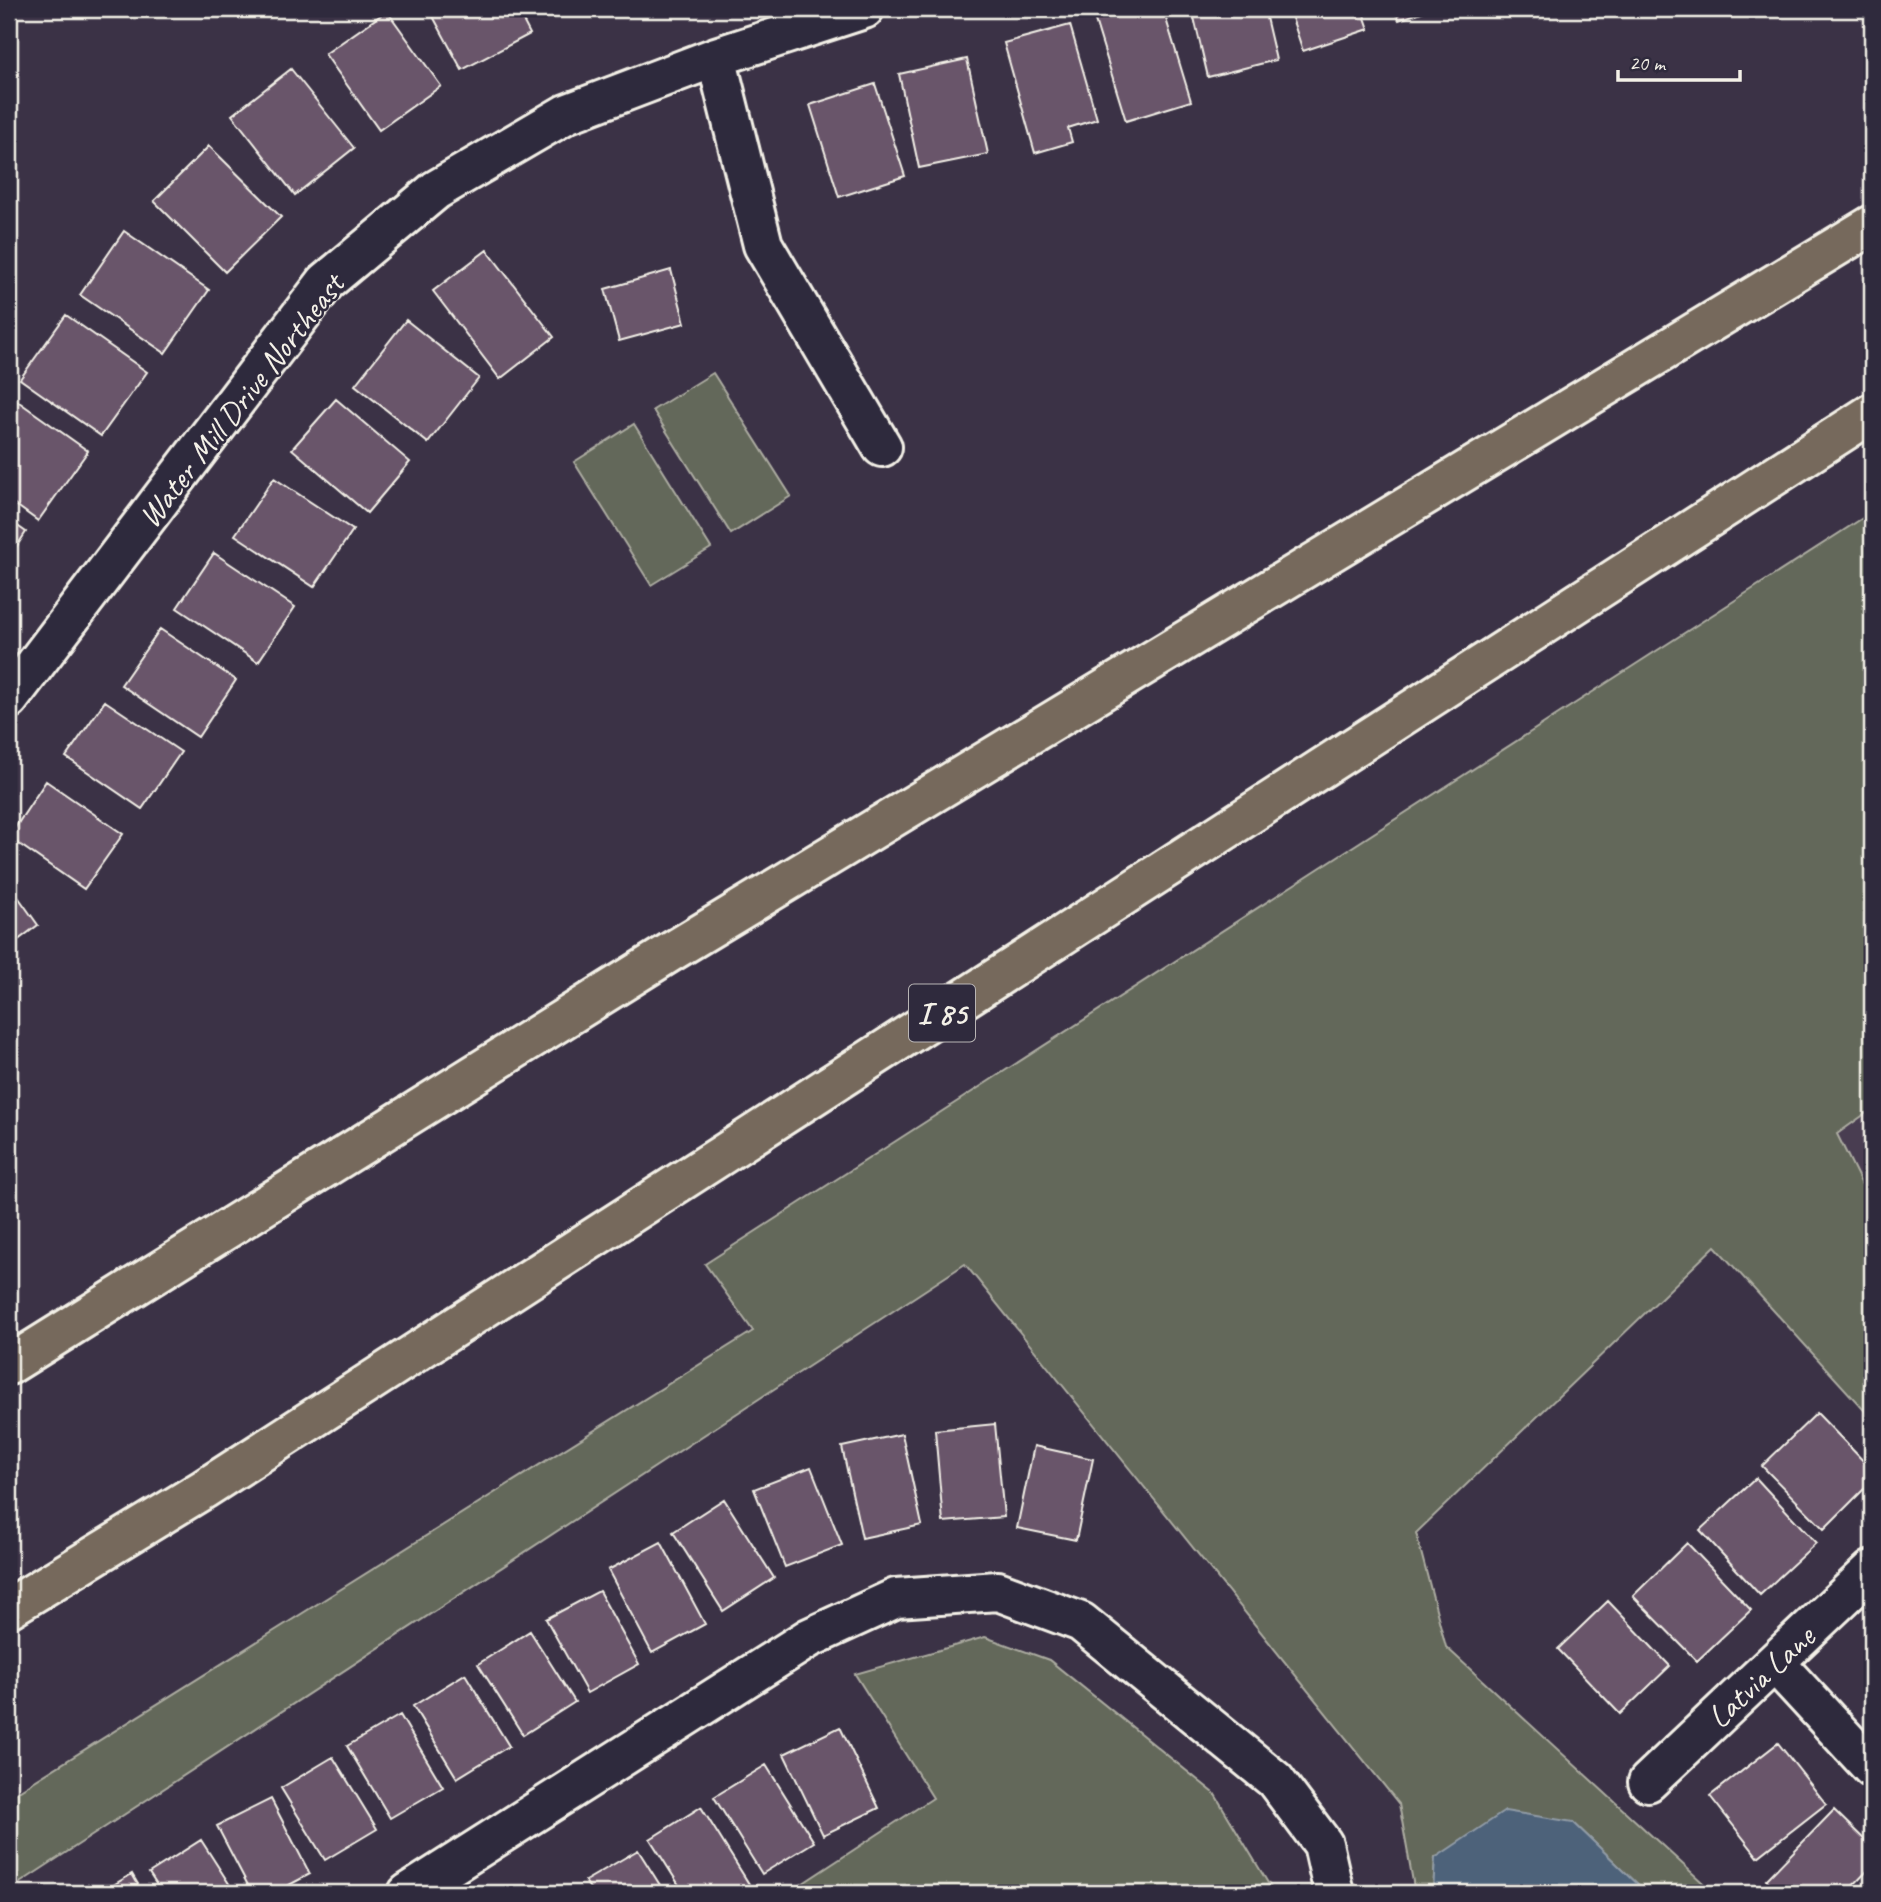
<svg xmlns="http://www.w3.org/2000/svg" width="1881" height="1902" viewBox="0 0 1881 1902" font-family="Caveat,sans-serif">
  <style>
    .built { fill: #493c51 }
    .green { fill: #63675a; stroke: #acaca1; stroke-width: 2 }
    .water { fill: #4e627a; stroke: #909ba6; stroke-width: 2 }
    .building { fill: #69546b; stroke: #f4f1e8; stroke-width: 2 }
    .lines { fill: none; stroke-linecap: round; stroke-linejoin: round }
    .minor-casing { stroke: #f4f1e8; stroke-width: 44 }
    .highway-casing { stroke: #f4f1e8; stroke-width: 44 }
    .minor { stroke: #2f2a3d; stroke-width: 38 }
    .highway { stroke: #76695c; stroke-width: 38 }
    .labels { text-anchor: middle; stroke-width: 5; stroke-linejoin: round; paint-order: stroke }
    .shield { fill: #2f2a3d; stroke: #b9b5b5; stroke-width: 2 }
    .shield-label { font-size: 32px; font-weight: bold; fill: #f4f1e8 }
    .street-label { font-size: 33px; fill: #f4f1e8; stroke: #2f2a3d }
  </style>
  <rect width="100%" height="100%" fill="#3b3246"/>
  <filter id="ink" filterUnits="userSpaceOnUse"><feTurbulence type="fractalNoise" baseFrequency=".0143" numOctaves="2"/><feDisplacementMap in="SourceGraphic" scale="14" xChannelSelector="R" yChannelSelector="G"/><feConvolveMatrix kernelMatrix="1 2 1 2 8 2 1 2 1" color-interpolation-filters="sRGB"/></filter>
  <g filter="url(#ink)">
    <path class="built" d="M 1872,1109 L 1872,1205 L 1837,1134 Z"/>
    <path class="green" d="M 713,373 L 791,496 L 731,534 L 653,410 Z
      M 634,424 L 711,548 L 651,585 L 574,462 Z
      M 1872,512 L 1872,1109 L 1837,1134 L 1872,1205 L 1872,1419 L 1715,1246 L 1416,1533 L 1446,1647 L 1714,1893 L 1647,1893 L 1573,1822 L 1435,1857 L 1433,1893 L 1415,1893 L 1399,1804 L 965,1264 L 9,1890 L 9,1797 L 753,1331 L 705,1264 Z
      M 985,1637 L 1049,1660 L 1214,1793 L 1274,1893 L 788,1893 L 933,1798 L 855,1674 Z"/>
    <path class="water" d="M 1505,1811 L 1573,1822 L 1647,1893 L 1433,1893 L 1435,1858 Z"/>
    <path class="building" d="M 429,9 L 517,9 L 530,34 L 462,70 Z
      M 541,9 L 579,9 L 544,19 Z
      M 1121,9 L 1163,9 L 1191,101 L 1126,121 L 1094,17 Z
      M 1192,9 L 1264,9 L 1276,60 L 1208,77 Z
      M 1289,9 L 1362,9 L 1369,29 L 1303,51 Z
      M 1395,9 L 1430,9 L 1399,20 Z
      M 387,11 L 441,86 L 379,130 L 325,54 Z
      M 1070,25 L 1097,119 L 1068,128 L 1072,142 L 1035,153 L 1004,43 Z
      M 967,59 L 988,154 L 919,168 L 899,74 Z
      M 291,69 L 354,148 L 295,195 L 232,115 Z
      M 875,84 L 905,176 L 839,197 L 810,105 Z
      M 209,146 L 281,217 L 225,272 L 154,201 Z
      M 124,231 L 209,290 L 165,353 L 80,295 Z
      M 487,250 L 554,337 L 500,379 L 433,291 Z
      M 671,270 L 685,323 L 619,341 L 605,289 Z
      M 66,315 L 147,372 L 101,436 L 20,379 Z
      M 406,320 L 479,378 L 428,443 L 355,385 Z
      M 9,395 L 88,451 L 38,521 L 9,500 Z
      M 336,399 L 410,462 L 367,513 L 292,449 Z
      M 274,478 L 353,530 L 314,587 L 235,535 Z
      M 9,520 L 26,532 L 9,558 Z
      M 214,553 L 295,607 L 258,662 L 177,608 Z
      M 160,629 L 236,680 L 198,737 L 121,685 Z
      M 105,701 L 181,752 L 142,809 L 66,757 Z
      M 46,781 L 123,834 L 84,889 L 9,837 Z
      M 9,884 L 38,925 L 9,947 Z
      M 1817,1413 L 1872,1470 L 1872,1481 L 1824,1529 L 1762,1466 Z
      M 995,1424 L 1004,1517 L 943,1522 L 935,1430 Z
      M 902,1434 L 922,1525 L 862,1538 L 842,1447 Z
      M 1034,1446 L 1093,1459 L 1076,1540 L 1017,1528 Z
      M 811,1467 L 842,1545 L 785,1567 L 754,1489 Z
      M 1756,1478 L 1816,1543 L 1760,1595 L 1700,1530 Z
      M 724,1499 L 774,1578 L 723,1611 L 673,1532 Z
      M 661,1542 L 705,1624 L 652,1653 L 608,1570 Z
      M 1687,1543 L 1751,1610 L 1697,1661 L 1633,1596 Z
      M 599,1591 L 639,1664 L 587,1693 L 546,1619 Z
      M 1608,1601 L 1670,1666 L 1620,1714 L 1558,1649 Z
      M 530,1631 L 575,1702 L 523,1735 L 478,1664 Z
      M 1872,1648 L 1872,1666 L 1863,1656 Z
      M 465,1674 L 509,1746 L 457,1778 L 413,1706 Z
      M 400,1715 L 443,1787 L 390,1818 L 347,1746 Z
      M 840,1727 L 879,1808 L 823,1835 L 784,1754 Z
      M 1778,1743 L 1826,1804 L 1758,1857 L 1710,1796 Z
      M 333,1757 L 377,1829 L 325,1860 L 281,1788 Z
      M 766,1765 L 814,1842 L 762,1874 L 714,1797 Z
      M 271,1799 L 310,1874 L 274,1893 L 252,1893 L 217,1826 Z
      M 701,1807 L 749,1884 L 734,1893 L 684,1893 L 650,1839 Z
      M 1834,1810 L 1872,1847 L 1872,1866 L 1846,1893 L 1780,1893 L 1766,1880 Z
      M 201,1840 L 235,1893 L 162,1893 L 149,1873 Z
      M 638,1850 L 665,1893 L 593,1893 L 585,1881 Z
      M 132,1874 L 143,1893 L 100,1893 Z"/>
    <g class="lines">
      <g class="minor-casing">
        <path id="minor" d="M 716,57 L 763,245 L 882,447
          M 9,699 L 326,282 L 436,190 L 566,114 L 716,57 L 864,9
          M 1775,1663 L 1872,1768
          M 1648,1782 L 1872,1570
          M 408,1893 L 809,1638 L 896,1598 L 998,1591 L 1081,1622 L 1275,1780 L 1323,1844 L 1334,1893"/>
      </g>
      <g class="highway-casing">
        <path id="highway" d="M 9,1365 L 669,953 L 1872,225
          M 9,1608 L 204,1489 L 1872,413"/>
      </g>
      <use href="#minor" class="minor"/>
      <use href="#highway" class="highway"/>
    </g>
  </g>
  <g class="labels">
    <rect class="shield" x="909" y="984.5" width="66" height="57" rx="5"/>
    <g class="shield-label">
      <text x="942" y="1024">I 85</text>
    </g>
    <g class="street-label">
      <text transform="translate(240 400) rotate(-52)" y="12">Water Mill Drive Northeast</text>
      <text transform="translate(1760 1676) rotate(-43)" y="12">Latvia Lane</text>
    </g>
  </g>
  <rect width="1881" height="1902" fill="none" stroke="#2f2a3d" stroke-width="35"/>
  <rect x="18" y="18" width="1846" height="1867" fill="none" stroke="#f4f1e8" stroke-width="2.5" filter="url(#ink)"/>
  <path d="M1618 70v10h122v-10" fill="none" stroke="#f4f1e8" stroke-width="3.5"/>
  <text x="1629" y="70" font-size="21" fill="#f4f1e8" stroke="#2f2a3d" stroke-width="5" paint-order="stroke">20 m</text>
</svg>
